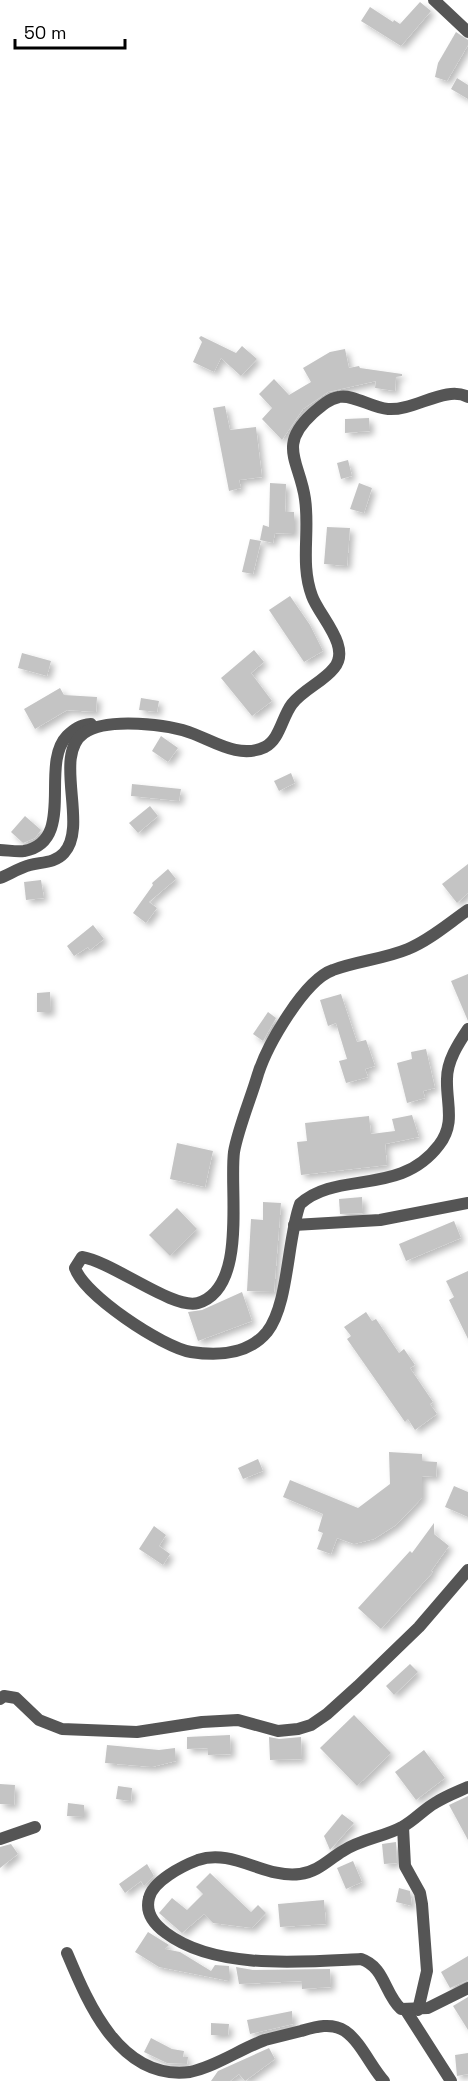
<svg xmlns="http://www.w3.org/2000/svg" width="468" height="2081" font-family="'Space Grotesk',sans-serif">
	<defs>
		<filter id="shadow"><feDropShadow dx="4" dy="4" stdDeviation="3" flood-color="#0004"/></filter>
	</defs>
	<rect width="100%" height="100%" fill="#fff"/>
	<g fill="#c4c4c4" filter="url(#shadow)">
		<polygon points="420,2 431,11 401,46 361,21 370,7 393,22 394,20 400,24"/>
		<polygon points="456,32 468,40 468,45 447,81 435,77 438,63"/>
		<polygon points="457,78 468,85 468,99 451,89"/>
		<polygon points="201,336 236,353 242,346 257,359 241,376 221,358 214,372 193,362 202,342 199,338"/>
		<polygon points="345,349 349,368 359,366 360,368 402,374 402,376 396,377 395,391 375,388 376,381 328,392 303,409 282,440 262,419 272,408 259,394 274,379 289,395 311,382 303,368 330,352"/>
		<polygon points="225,406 230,430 256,427 262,477 239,480 241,488 229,491 213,408"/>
		<polygon points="369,418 370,431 345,433 345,419"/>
		<polygon points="348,460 352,476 341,479 337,463"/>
		<polygon points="270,483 286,484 285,512 294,512 294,534 275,533 273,543 260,540 263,525 269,527"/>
		<polygon points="359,483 372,488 364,513 350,509"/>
		<polygon points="327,527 350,528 347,566 324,564"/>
		<polygon points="250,539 261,541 253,574 242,572"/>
		<polygon points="290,596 310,625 323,651 304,662 269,610"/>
		<polygon points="254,650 264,662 251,673 272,701 252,716 221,678"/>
		<polygon points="22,653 51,661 47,676 18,668"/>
		<polygon points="60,688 64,695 97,697 96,712 67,710 35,729 24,709"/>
		<polygon points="141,698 159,701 157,712 139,710"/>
		<polygon points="161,736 178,748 168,762 152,751"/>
		<polygon points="291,773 295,783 279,791 274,781"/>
		<polygon points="132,784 181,789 179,801 131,796"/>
		<polygon points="150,806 158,816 138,833 129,823"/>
		<polygon points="25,816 41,830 35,838 23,843 11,832"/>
		<polygon points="468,864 468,893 457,903 442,884"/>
		<polygon points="168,869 176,879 149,902 157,908 146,923 133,913 153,885 152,883"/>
		<polygon points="41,880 44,898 26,900 24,882"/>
		<polygon points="93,925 104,939 90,950 88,947 74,956 67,946"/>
		<polygon points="468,974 468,1021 451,981"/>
		<polygon points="50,992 51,1012 37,1012 37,993"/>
		<polygon points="341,994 357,1042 366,1040 375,1066 365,1069 368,1077 346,1083 339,1061 347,1059 336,1023 328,1026 320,1000"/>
		<polygon points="268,1012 276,1018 263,1041 253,1034"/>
		<polygon points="426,1049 435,1088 423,1091 425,1098 407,1103 397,1063 412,1059 411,1052"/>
		<polygon points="412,1115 419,1137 385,1144 387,1165 301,1175 297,1142 307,1141 305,1123 369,1116 371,1134 395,1131 392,1119"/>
		<polygon points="177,1143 213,1151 205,1187 170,1179"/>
		<polygon points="362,1197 363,1213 340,1214 339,1199"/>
		<polygon points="263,1202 281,1203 274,1292 247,1291 251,1219 263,1220"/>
		<polygon points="177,1208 197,1229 170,1256 149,1235"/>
		<polygon points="454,1221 461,1238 406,1261 399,1244"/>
		<polygon points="468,1271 468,1339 449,1300 454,1297 446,1281"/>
		<polygon points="242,1292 252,1321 198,1341 188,1312 202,1310"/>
		<polygon points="366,1312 372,1321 376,1319 399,1353 404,1349 415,1365 410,1368 433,1402 430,1404 437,1414 415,1430 408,1419 405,1422 347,1339 351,1336 344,1327"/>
		<polygon points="389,1452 422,1454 422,1461 437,1462 436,1477 422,1476 422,1498 396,1525 374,1539 354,1544 337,1538 331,1554 317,1549 323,1533 318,1531 323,1514 283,1497 290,1480 358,1508 390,1484"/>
		<polygon points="258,1459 263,1471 243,1479 238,1468"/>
		<polygon points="454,1486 468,1492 468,1517 445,1507"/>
		<polygon points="434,1523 434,1534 449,1546 431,1571 433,1572 381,1629 358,1608 410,1551 412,1553"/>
		<polygon points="154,1526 166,1535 159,1546 170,1554 163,1565 139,1549"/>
		<polygon points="410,1664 418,1672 394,1695 386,1686"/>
		<polygon points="354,1715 391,1753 357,1786 320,1748"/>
		<polygon points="230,1735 231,1754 208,1755 208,1748 187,1749 187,1737"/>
		<polygon points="269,1737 279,1739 301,1737 302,1759 270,1760"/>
		<polygon points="107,1745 159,1750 175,1748 176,1761 152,1767 105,1763"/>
		<polygon points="424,1750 445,1778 416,1800 395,1772"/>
		<polygon points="0,1784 15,1785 14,1805 0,1804"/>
		<polygon points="118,1786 132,1788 131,1801 116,1799"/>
		<polygon points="468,1796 468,1840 449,1805"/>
		<polygon points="68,1803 84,1805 84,1817 67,1816"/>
		<polygon points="342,1814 354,1823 330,1850 324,1836"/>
		<polygon points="396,1842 397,1863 384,1864 382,1844"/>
		<polygon points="11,1844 18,1854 0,1868 0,1847"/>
		<polygon points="353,1861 362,1882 346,1889 337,1868"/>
		<polygon points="147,1864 154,1876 144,1886 141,1881 125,1893 119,1884"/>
		<polygon points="210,1873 251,1912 258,1905 266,1913 252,1928 213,1923 204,1914 182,1933 159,1913 172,1898 187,1910 203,1894 196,1887"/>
		<polygon points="399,1888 410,1891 412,1906 396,1902"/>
		<polygon points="324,1900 326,1924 280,1927 278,1904"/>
		<polygon points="148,1932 169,1945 165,1949 180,1952 211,1971 215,1965 229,1966 229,1981 159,1967 135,1952"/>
		<polygon points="468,1956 468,1980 450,1988 441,1972"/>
		<polygon points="236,1967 253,1970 330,1969 331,1987 302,1989 302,1981 239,1984"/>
		<polygon points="468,1997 468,2030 453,2006"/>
		<polygon points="292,2011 293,2024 250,2034 247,2020"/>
		<polygon points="211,2023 229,2024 228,2035 211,2035"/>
		<polygon points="151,2038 172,2049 184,2051 183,2057 188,2057 187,2064 167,2063 144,2052"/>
		<polygon points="269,2048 275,2059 245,2081 239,2074 230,2081 211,2081 218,2071"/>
		<polygon points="468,2053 468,2074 457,2076 455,2055"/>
	</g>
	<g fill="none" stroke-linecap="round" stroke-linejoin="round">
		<g stroke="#555" stroke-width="12">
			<polyline points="434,0 468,32"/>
			<path d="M0,850C7,850 16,852 24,851C77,841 39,765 67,736C74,729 80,725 91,724"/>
			<path d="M0,878C10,874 19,868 30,865C42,862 55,863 64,853C89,826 52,755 84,733C107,717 169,724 194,734C215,742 240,759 265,747C280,739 282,717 292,704C304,689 323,682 334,668C352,647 319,616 312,596C300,564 310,532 305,499C300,462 277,446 312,414C320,407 328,399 339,397C353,394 372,408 388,409C414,411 446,385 468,397"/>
			<path d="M468,910C449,923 430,940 408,949C384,959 357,961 333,970C304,980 267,1046 258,1074C251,1098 238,1129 234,1152C229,1190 248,1288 198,1303C173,1310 113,1262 82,1257L75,1268C84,1295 162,1347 191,1352C217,1356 248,1355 267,1332C289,1304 287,1239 300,1204C337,1170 400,1197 439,1145C456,1123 446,1103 447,1079C447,1061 458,1044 468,1029"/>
			<polyline points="294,1225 380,1220 468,1203"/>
			<polyline points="0,1699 4,1696 16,1698 39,1720 62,1729 137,1732 202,1722 238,1720 278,1731 298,1729 311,1725 327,1714 358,1686 419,1627 468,1570"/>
			<path d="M468,1787C457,1792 446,1796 435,1803C424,1809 414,1821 402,1827C384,1837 361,1839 343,1851C329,1859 318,1872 300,1874C265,1879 233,1848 198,1860C182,1866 153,1881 149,1898C145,1913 155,1925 166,1933C215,1970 302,1962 361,1959C385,1967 384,1993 401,2009L428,2008L468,1988"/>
			<polyline points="403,1827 405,1866 420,1893 422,1904 427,1971 418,2010"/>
			<polyline points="0,1839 35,1827"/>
			<path d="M67,1953C88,2003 120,2081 190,2072C217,2066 240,2049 265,2040C277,2037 289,2034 301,2031C315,2027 331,2022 345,2031C361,2042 371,2067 384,2081"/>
			<polyline points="405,2009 451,2081"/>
		</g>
	</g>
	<path d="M15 39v9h110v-9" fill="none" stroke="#000000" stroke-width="3"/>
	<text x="24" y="39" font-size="18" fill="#000000" stroke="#ffffff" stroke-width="4.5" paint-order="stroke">50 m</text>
</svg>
